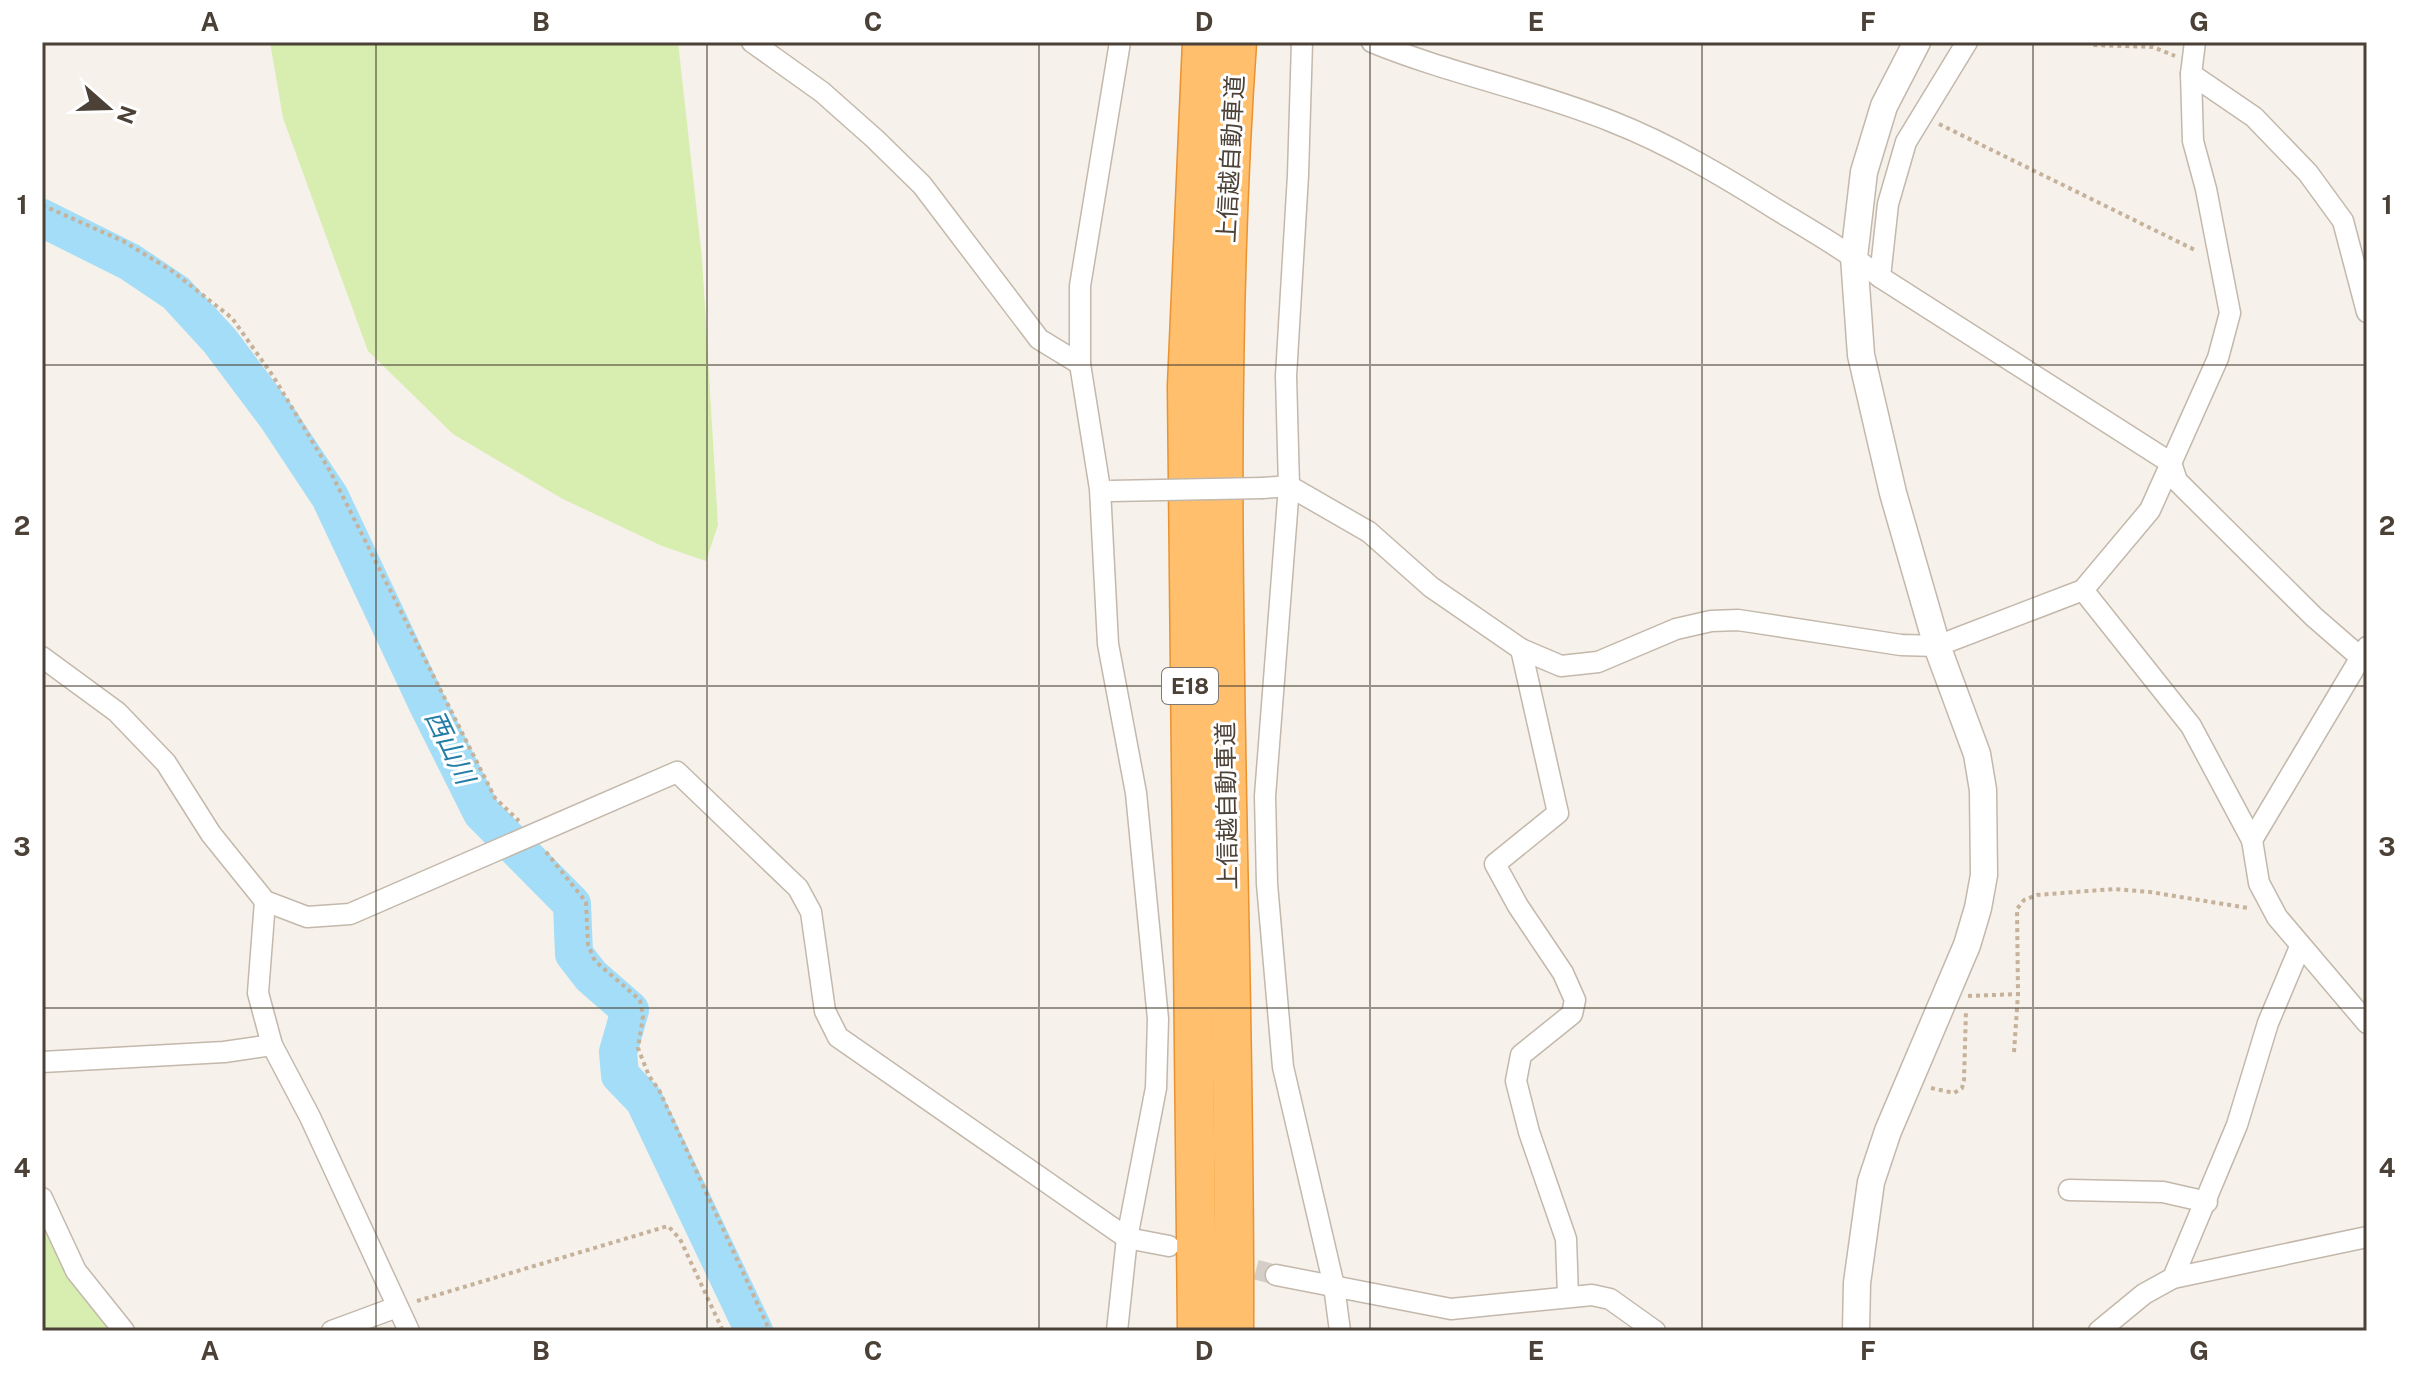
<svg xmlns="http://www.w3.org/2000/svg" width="2409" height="1373" font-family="'Public Sans','Noto Sans JP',sans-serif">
	<rect width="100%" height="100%" fill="#f6f1ea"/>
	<g fill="#d8edb0">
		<polygon points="270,42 678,42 702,258 718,525 706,561 662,546 561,498 453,434 368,351 283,118"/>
		<polygon points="42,1226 115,1331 42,1331"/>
	</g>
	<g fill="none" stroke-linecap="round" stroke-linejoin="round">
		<polyline stroke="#a3ddf7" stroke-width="38" points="42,218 130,262 176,293 220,341 277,417 330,497 427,703 482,813 572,904 574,954 591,976 630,1010 618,1052 620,1075 644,1100 754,1331"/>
		<polyline stroke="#d4cec6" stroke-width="20" stroke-dasharray="20 10" stroke-linecap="butt" points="1227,1262 1276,1275"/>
		<defs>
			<g id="minor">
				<polyline points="752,42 822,92 875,139 922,185 1039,339 1080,364"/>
				<polyline points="1302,42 1298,175 1286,376 1289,486 1265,796 1267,884 1283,1067 1334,1286 1340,1331"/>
				<path d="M1372,42C1450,74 1534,90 1613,122C1669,144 1723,176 1774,208C1810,230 1847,251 1880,277L2171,463L2177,481L2314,617L2367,663"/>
				<polyline points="2191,74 2254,117 2308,173 2343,221 2367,312"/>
				<polyline points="1880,277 1888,204 1906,142 1967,42"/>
				<polyline points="1263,488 1289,486 1369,532 1431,587 1521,649 1561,666 1598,662 1676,629 1711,621 1738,620 1901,645 1937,646 2083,590 2150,510 2218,358 2230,313 2206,189 2193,141 2191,74 2195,42"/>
				<polyline points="2083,590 2191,726 2252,840"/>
				<polyline points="2367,647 2252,840 2259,883 2277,917 2367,1023"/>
				<polyline points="1521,649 1558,813 1495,864 1518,906 1563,973 1575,1000 1572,1014 1521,1055 1516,1081 1529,1132 1566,1239 1568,1296"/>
				<polyline points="42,657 117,712 166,763 211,834 265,901 307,917 350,914 677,772 798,888 811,912 825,1011 838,1037 1127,1238 1169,1246"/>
				<polyline points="265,901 258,993 272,1045 310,1117 409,1331"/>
				<polyline points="42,1062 224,1052 272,1045"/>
				<polyline points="2069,1190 2163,1192 2207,1202"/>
				<polyline points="42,1198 76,1271 124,1331"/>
				<polyline points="1276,1275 1451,1309 1592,1295 1610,1299 1655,1331"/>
				<polyline points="2173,1278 2237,1125 2268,1023 2300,947"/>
				<polyline points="332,1331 397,1307"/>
				<polyline points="1117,1331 1127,1238 1156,1088 1158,1019 1136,793 1108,644 1100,489 1080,364 1080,286 1120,42"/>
				<polyline points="2099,1331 2144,1294 2173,1278 2367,1237"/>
			</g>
			<polyline id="tertiary" points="1856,1331 1857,1283 1871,1182 1888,1131 1967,945 1978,908 1984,875 1983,790 1977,754 1937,646 1893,493 1861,355 1854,257 1864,172 1884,106 1917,42"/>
			<g id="motorway">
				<polyline points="1197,1331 1187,386 1202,42"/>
				<path d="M1234,1331C1236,901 1207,471 1237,42"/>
			</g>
		</defs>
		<use href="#minor" stroke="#c3b8ab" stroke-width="23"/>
		<use href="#tertiary" stroke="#c3b8ab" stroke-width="29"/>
		<use href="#motorway" stroke="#ea9230" stroke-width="41"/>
		<g stroke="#c6b29b" stroke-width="4" stroke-dasharray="4 4" stroke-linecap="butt">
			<polyline points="2086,42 2092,45 2153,47 2175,56"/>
			<polyline points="1939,124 2197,251"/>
			<polyline points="42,205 123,241 172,271 232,318 273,376 330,471 495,798 519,821"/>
			<polyline points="546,852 586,902 588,945 595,961 640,1000 643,1016 638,1048 649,1076 659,1090 770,1331"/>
			<polyline points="1968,996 2018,994"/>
			<polyline points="2014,1052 2018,994 2017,909 2024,900 2037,895 2114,889 2150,892 2248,908"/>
			<polyline points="1931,1088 1954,1093 1962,1088 1964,1080 1966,1010"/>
			<polyline points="417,1301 668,1226 680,1239 723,1331"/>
		</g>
		<use href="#minor" stroke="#fff" stroke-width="20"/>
		<use href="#tertiary" stroke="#fff" stroke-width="26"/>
		<use href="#motorway" stroke="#ffbf6c" stroke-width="38"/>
		<defs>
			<polyline id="minor-bridge" points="1111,491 1263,488"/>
		</defs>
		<use href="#minor-bridge" stroke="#c3b8ab" stroke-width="23" stroke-linecap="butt"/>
		<use href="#minor-bridge" stroke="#fff" stroke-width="20"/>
	</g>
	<path fill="none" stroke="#4b4137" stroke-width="2" stroke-opacity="0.55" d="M376,42V1331M707,42V1331M1039,42V1331M1370,42V1331M1702,42V1331M2033,42V1331M42,365H2367M42,686H2367M42,1008H2367"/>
	<g text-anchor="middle" stroke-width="6" stroke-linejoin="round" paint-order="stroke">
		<rect fill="#fff" stroke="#817a73" stroke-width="2" x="1162" y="668" width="56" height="36" rx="6"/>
		<g font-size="22" font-weight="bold" fill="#4b4137">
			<text x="1190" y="694">E18</text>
		</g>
		<g font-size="24" fill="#4b4137" stroke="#fff">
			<text transform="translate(1231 159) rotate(-87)" y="8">上信越自動車道</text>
			<text transform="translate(1227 806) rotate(-91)" y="8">上信越自動車道</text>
		</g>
		<g font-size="26" font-style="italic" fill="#237da7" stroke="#fff">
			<text transform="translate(450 747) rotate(64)" y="9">西山川</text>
		</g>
	</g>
	<rect width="2409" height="1373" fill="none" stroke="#ffffff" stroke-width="88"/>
	<g transform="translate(108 108) rotate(110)" stroke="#ffffff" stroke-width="6" paint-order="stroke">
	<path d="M0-6L14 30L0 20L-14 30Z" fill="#4b4137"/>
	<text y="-12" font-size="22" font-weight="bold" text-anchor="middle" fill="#4b4137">N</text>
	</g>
	<rect x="44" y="44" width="2321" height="1285" fill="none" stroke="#4b4137" stroke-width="3"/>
	<g font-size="26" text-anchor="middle" font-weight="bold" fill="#4b4137">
		<text x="210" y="31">A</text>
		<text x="541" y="31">B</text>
		<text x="873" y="31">C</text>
		<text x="1204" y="31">D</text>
		<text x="1536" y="31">E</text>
		<text x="1868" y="31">F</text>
		<text x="2199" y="31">G</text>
		<text x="22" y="214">1</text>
		<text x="2387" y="214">1</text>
		<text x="22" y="535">2</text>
		<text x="2387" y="535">2</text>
		<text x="22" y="856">3</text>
		<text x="2387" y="856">3</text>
		<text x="22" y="1177">4</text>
		<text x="2387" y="1177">4</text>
		<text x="210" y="1360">A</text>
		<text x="541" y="1360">B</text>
		<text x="873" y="1360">C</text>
		<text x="1204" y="1360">D</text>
		<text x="1536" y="1360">E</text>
		<text x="1868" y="1360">F</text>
		<text x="2199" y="1360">G</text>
	</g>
</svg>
